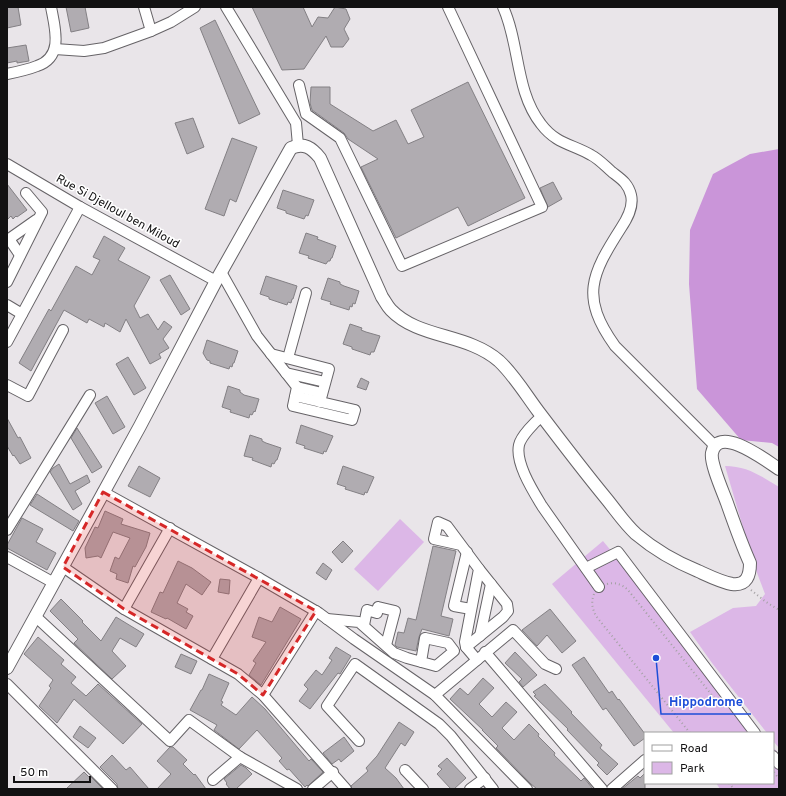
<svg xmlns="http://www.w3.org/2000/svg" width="786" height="796" font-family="Overpass,sans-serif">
	<rect width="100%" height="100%" fill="#e9e5e9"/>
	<g fill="#dcb7e7">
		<path d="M725,466C747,466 761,476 779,487V748L773,741V733H767L712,663L690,632L733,608L756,606L765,594L754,565Z"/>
		<polygon points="400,519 424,542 378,591 354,569"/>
		<polygon points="603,541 761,733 674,733 552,584"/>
		<polygon points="773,747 779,754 779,789 720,789 716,783 773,783"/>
	</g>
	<polygon fill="#ca95d9" points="779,149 779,447 772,443 741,440 697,389 689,284 690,230 713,174 750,154"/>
	<g fill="#b0acb1" stroke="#838084">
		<polygon points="7,7 18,7 21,25 7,28"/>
		<polygon points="66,7 85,7 89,28 71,32"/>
		<polygon points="252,7 303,7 312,27 318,17 328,18 335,7 346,9 350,19 344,29 349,39 343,47 331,47 326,36 304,69 282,70"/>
		<polygon points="215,20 260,114 239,124 200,28"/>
		<polygon points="26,45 29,61 17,63 17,61 7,63 7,48"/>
		<polygon points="468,82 525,198 468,226 458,207 396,238 361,167 378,159 348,139 344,133 312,110 310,103 311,87 330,87 330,104 373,131 396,120 408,144 424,137 411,110"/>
		<polygon points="193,118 204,147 187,154 175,123"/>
		<polygon points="232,138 257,147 236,202 230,199 224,216 205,209"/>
		<polygon points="553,182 562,199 548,207 540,188"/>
		<polygon points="7,184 27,210 17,217 16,216 13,219 11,216 7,220"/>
		<polygon points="283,190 314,200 308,216 306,215 304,219 286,213 286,211 277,208"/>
		<polygon points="306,233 318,237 317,239 336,246 332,258 331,258 330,261 328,261 326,264 308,258 309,256 299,253"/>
		<polygon points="104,236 125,248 118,260 150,277 134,306 140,318 148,314 158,330 164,321 172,327 163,339 169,348 159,354 161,358 150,364 126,319 120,332 105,323 104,327 89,319 87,323 64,310 31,371 19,363 49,309 51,311 76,266 92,275 100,260 93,257"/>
		<polygon points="170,275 190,309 181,315 160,280"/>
		<polygon points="266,276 297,286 293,299 292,299 291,303 288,302 287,305 269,299 269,297 260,294"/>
		<polygon points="328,278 340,282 340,284 344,286 359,291 355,304 353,303 352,307 350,306 349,310 330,304 331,302 321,299"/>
		<polygon points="350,324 362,328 361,330 366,332 380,336 374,352 371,352 370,355 352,349 352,347 343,344"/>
		<polygon points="207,340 238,351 234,363 233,363 232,367 230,366 229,369 210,363 210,361 207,360 203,353"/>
		<polygon points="128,357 146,388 134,395 116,364"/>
		<polygon points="361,378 369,382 366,390 357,387"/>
		<polygon points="228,386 240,390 240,392 244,395 259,399 255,412 254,411 252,415 250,414 249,418 230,412 231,410 222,407"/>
		<polygon points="107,396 125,427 113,434 95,403"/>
		<polygon points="7,418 18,438 20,437 31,458 20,464 14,455 13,456 7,446"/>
		<polygon points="301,425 333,436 326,452 324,451 323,454 304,448 305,446 296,443"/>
		<polygon points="77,428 102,467 92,473 71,438"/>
		<polygon points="250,435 262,439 262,441 266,443 281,448 277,460 276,460 274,464 272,463 271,467 252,460 253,458 244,456"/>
		<polygon points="59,464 70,484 87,475 90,482 75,491 82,504 73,510 50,472 53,468"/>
		<polygon points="139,466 160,478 150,497 128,486"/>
		<polygon points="343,466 374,477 367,493 365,492 364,495 345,489 346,487 337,484"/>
		<polygon points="37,494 79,521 73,531 30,505"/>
		<polygon points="105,511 123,519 121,524 150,533 146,547 135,567 133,566 128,583 116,579 117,574 110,571 115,557 119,559 130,538 113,532 101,558 98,556 86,558 85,548 95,527 98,528"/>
		<polygon points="22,518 43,529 36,542 56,553 47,570 7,548 7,545"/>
		<polygon points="343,541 353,551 342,563 332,552"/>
		<polygon points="433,546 456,551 441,616 453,619 449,636 422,629 419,637 416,651 397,647 395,645 398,632 404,633 408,618 416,620"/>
		<polygon points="178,561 192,568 211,582 202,595 186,584 177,603 188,609 186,612 193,616 186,629 167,618 166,619 151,612 160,592 163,593"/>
		<polygon points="323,563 332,570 326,580 316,573"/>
		<polygon points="220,579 230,580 229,594 218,592"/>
		<polygon points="61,599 83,621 82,622 101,641 116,617 144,634 136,647 120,638 112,651 126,666 112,679 74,643 78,639 50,611"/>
		<polygon points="280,607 301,619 261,685 249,675 256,663 253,661 266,642 252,637 259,617 272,622"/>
		<polygon points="550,609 576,641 562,653 547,635 537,646 522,630"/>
		<polygon points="38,637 64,660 61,664 76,677 71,683 86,696 98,684 142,724 123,744 74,699 57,723 39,706 51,688 49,686 53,680 24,654"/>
		<polygon points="336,647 351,656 340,674 338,673 310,709 299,701 308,689 304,685 316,670 322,675 332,660 329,658"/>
		<polygon points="515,652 537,675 523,687 519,682 522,679 505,663"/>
		<polygon points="181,654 197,661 191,674 175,667"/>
		<polygon points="584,657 609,693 612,691 618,700 619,699 645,734 645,738 634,746 606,708 603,710 572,665"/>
		<polygon points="209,674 229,683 221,701 223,702 221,705 236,715 252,697 265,709 309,761 311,759 323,772 308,786 307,785 305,787 289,769 287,770 279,761 282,758 257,730 239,749 214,730 217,725 190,710 201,690 202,690"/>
		<polygon points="483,678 494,688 479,704 492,717 506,702 517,712 502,728 514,740 529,724 539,734 538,736 555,753 554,755 581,781 584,778 593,789 537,789 531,784 496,748 498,746 482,730 483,730 450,699 460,688 468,695"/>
		<polygon points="545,684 572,712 571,713 602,745 600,748 618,764 607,775 597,765 599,763 567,730 568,729 534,696 536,695 533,692"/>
		<polygon points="399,722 414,732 405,746 401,743 385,768 396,778 404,789 352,789 351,786 368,771 366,768 377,756"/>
		<polygon points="80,726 96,738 88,748 73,737"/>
		<polygon points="344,737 354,751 341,762 339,759 332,764 323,753"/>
		<polygon points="170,747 173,747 187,760 183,764 194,775 195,774 206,789 157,789 171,774 157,761"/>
		<polygon points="112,755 126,770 130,767 149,789 118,789 117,784 100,767"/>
		<polygon points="447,758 466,778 454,789 451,789 437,774 442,769 438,766"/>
		<polygon points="241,765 246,768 252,774 236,789 230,789 226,784 227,783 224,779"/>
		<polygon points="84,772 89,777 90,776 103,789 66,789"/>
		<polygon points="645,773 645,789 622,789 638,776 640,778"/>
	</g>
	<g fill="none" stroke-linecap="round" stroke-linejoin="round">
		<defs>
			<g id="minor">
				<polyline points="144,7 151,31"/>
				<polyline points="226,7 296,123 298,145"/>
				<path d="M503,7C520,44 515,91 541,124C556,144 572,144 591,155C599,159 606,167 612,172C621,179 628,183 631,195C634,207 627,219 621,228C591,275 580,297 615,346L715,446"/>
				<polyline points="55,49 84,51 104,48 151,31 171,22 195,7"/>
				<path d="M7,74C17,72 27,70 37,66C64,57 55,28 51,7"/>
				<polyline points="299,85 306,114 340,138 402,266 542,207 448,7"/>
				<polyline points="7,164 80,207 216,281"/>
				<polyline points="20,255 9,239 36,220"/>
				<polyline points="221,272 257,336 297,387 293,406 352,420 355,410 295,396"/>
				<polyline points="7,282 42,212 26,193"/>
				<polyline points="7,305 22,314"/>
				<polyline points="7,342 80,207"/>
				<polyline points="271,354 329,369 320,402"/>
				<polyline points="288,358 306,293"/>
				<polyline points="286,373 325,382"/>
				<polyline points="7,385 28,396 63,330"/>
				<polyline points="297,387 322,393"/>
				<path d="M542,416C535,422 521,436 519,445C515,463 533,491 542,506L599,587"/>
				<polyline points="103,492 259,578 319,613 354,639 435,695 527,789"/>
				<polyline points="7,530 90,395"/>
				<polyline points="461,545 434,539 438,522 447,526 479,569 465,642 466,647 477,660"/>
				<polyline points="467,552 454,606 471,609"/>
				<polyline points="7,557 54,583"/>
				<polyline points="63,567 124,609 238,674 263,695 346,789"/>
				<polyline points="586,568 618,552 755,733"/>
				<polyline points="124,609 170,528"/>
				<polyline points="35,616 170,741 189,720 240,757 297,789"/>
				<polyline points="327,619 359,622 394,653 407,658 436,666 454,651 448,643 425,638 421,662"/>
				<polyline points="364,625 367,610 377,613 378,607 395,611 386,645"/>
				<polyline points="480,636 491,584"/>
				<polyline points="466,647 503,617 508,611 507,604 479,569"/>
				<polyline points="485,652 602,789"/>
				<polyline points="212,659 259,578"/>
				<polyline points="7,684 112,789"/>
				<polyline points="263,695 316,611"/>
				<polyline points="435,695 513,630 545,664 556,669"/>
				<polyline points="359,741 327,706 355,664 439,724 451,736 493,789"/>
				<polyline points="773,756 779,764"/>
				<polyline points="405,770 423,789"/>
				<polyline points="213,780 240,757"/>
				<polyline points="313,789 333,772"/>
				<polyline points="470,789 485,778"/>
				<polyline points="612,789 645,760"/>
			</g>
			<path id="major" d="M7,668L140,426L216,281L291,148C304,142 312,148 320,158L382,297C385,301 387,306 391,310C419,339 467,333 499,361C514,375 526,395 538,411C560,440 582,469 605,497C615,509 624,523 636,534C655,550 676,562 698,571C709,576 721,582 732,584C747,586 750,575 750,563C741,543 734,523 727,503C723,492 710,463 712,453C718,423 768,462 779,469"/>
		</defs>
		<use href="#minor" stroke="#666367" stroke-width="12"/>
		<use href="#major" stroke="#666367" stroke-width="14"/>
		<g stroke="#a4a1a4" stroke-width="2" stroke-dasharray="1 3" stroke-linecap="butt">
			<path d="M607,584C615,582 622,584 628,590L723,709"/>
			<polyline points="751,590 766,602 779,610"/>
			<path d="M594,594C591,602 592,608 596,616L690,733"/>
			<polyline points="774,772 779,779"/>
			<polyline points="729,783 734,789"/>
		</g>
		<use href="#minor" stroke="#fff" stroke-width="10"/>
		<use href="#major" stroke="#fff" stroke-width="12"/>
	</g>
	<path fill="#d62828" fill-opacity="0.2" stroke="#d62828" stroke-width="3" stroke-dasharray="8 5" stroke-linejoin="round" d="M103,492L316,611L263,695L238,674L124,609L63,567Z"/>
	<g text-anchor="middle" stroke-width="3" stroke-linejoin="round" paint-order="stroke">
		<g font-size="12" fill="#121112" stroke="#fff">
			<text transform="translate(118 211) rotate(29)" y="4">Rue Si Djelloul ben Miloud</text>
		</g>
	</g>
	<path fill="none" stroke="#1d4ed8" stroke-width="1.5" d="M656 658L661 714H751"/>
	<circle fill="#1d4ed8" stroke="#fff" stroke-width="1.5" cx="656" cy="658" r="4"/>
	<g font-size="13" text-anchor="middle" font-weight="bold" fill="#1d4ed8" stroke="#fff" stroke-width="3" stroke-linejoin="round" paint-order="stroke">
		<text x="706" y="706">Hippodrome</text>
	</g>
	<rect width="786" height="796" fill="none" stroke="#121112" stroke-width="16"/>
	<rect x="644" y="732" width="130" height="52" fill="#ffffff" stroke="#a0a0a0"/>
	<rect x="652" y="745" width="20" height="6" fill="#ffffff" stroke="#a0a0a0"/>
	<text x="680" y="752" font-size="12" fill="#121112">Road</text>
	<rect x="652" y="762" width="20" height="12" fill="#dcb7e7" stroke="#a0a0a0"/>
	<text x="680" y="772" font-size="12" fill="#121112">Park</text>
	<path d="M14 776v6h76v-6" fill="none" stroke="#121112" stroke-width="2"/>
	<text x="20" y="776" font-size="12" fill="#121112" stroke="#ffffff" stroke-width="3" paint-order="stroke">50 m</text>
</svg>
